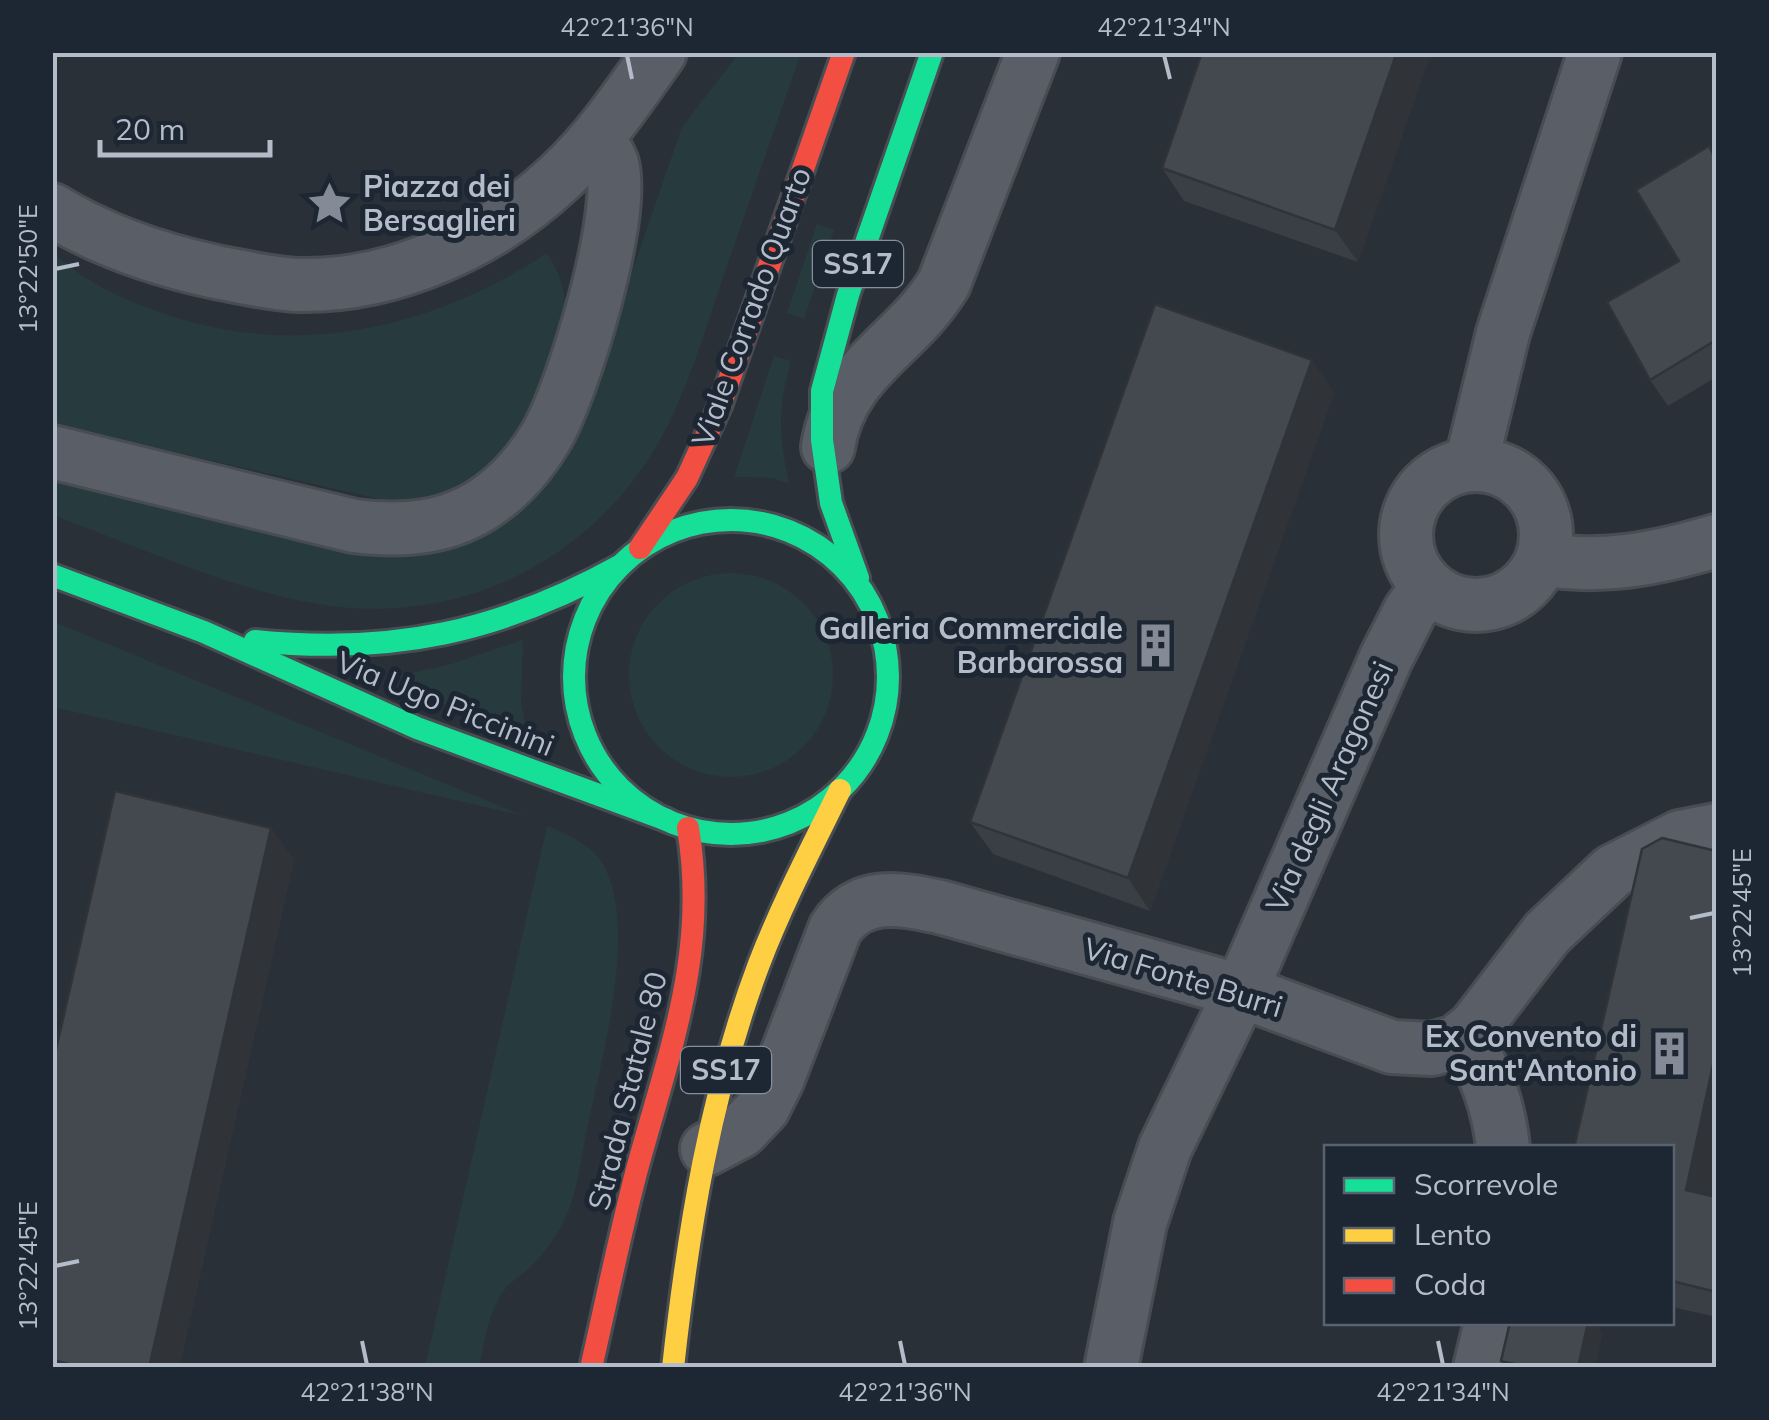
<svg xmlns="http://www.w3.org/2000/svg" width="1769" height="1420" font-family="Mulish,sans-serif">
	<rect width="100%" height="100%" fill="#2a3038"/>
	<g fill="#273a3e">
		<path d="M739,53H801C777,122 753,191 729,260C710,314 694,372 669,423C603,556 464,629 318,604C227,588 139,547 53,515L52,477L339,548C454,565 513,537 574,439L682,127Z"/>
		<polygon points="817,224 834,230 804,319 787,313"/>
		<path d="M52,252C87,284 130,303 174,317C304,358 435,327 547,253C557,269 564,284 565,303C565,349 520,448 482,474C454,494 412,502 379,499L53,424Z"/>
		<path d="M774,356L791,361C777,412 779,434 789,484L772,478L734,477Z"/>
		<circle cx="731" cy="675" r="102"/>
		<polygon points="52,621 524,816 53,707"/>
		<polygon points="523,640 521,703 528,741 400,686 401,675 448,665"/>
		<path d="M547,826C570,836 595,845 606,870C636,934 602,1058 588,1125C582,1151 579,1181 570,1207C562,1230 546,1252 528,1269C521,1276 511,1281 505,1289C488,1312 485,1340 479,1367H425Z"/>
	</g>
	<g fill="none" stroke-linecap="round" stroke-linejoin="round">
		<defs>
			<g id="street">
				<path d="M52,210C101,240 160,260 216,272C243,277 271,284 298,285C394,287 491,242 560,177C599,141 629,96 660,52"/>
				<path d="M828,447C840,368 907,345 944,283L1033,52"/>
				<path d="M52,452L354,526C403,532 451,529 492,498C514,482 533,459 547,435C574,388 626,215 612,164C609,155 603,146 598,137"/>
				<polyline points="1471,464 1503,333 1595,52"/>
				<circle cx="1476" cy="535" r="70"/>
				<path d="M1542,559C1603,570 1658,558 1716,541"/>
				<path d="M1464,1038C1487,1072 1499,1107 1503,1148"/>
				<path d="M707,1149L741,1131L763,1108L778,1078L835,929C861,890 901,899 940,907L1241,991L1392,1047L1432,1049L1456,1042L1474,1028L1547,933L1613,871L1680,837L1716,830"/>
				<polyline points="1111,1368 1140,1223 1165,1148 1241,991 1386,658 1410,611 1428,587"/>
				<polyline points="1480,1368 1491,1322"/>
			</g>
			<g id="fast">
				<circle cx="731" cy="677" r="157"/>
				<polyline points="52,575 204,632 417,728 667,820"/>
				<polyline points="858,578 831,503 822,440 822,391 848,295 932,52"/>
				<path d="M255,641C392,655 500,632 621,565"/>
			</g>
			<path id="slow" d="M673,1368C688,1231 710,1094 759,964C782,904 812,847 840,790"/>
			<g id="jam">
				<polyline points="640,548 687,478 720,406 844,52"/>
				<path d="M591,1368C606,1303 619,1238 636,1173C668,1054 709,954 688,828"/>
			</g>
		</defs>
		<use href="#street" stroke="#484c53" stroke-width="58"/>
		<use href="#fast" stroke="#484c53" stroke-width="28"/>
		<use href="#slow" stroke="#484c53" stroke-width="28"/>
		<use href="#jam" stroke="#484c53" stroke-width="28"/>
		<use href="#street" stroke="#5a5e66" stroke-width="52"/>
		<use href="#fast" stroke="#16e098" stroke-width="22"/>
		<use href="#slow" stroke="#ffcf43" stroke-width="22"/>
		<use href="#jam" stroke="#f24e42" stroke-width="22"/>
	</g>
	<g fill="#3a3f45">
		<polygon points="1202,52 1431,52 1358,262 1184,201 1162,168"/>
		<polygon points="1716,157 1716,377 1668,406 1650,380 1679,261"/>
		<polygon points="1312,360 1334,393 1150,911 993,854 970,822"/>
		<polygon points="271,828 294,860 179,1368 52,1368 52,1067"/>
		<polygon points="1716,851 1716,1178 1712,1197 1716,1197 1716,1317 1672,1307 1672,1148"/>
		<polygon points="1510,1322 1595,1322 1602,1333 1595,1368 1506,1368 1501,1361"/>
	</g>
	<g fill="#303338">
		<polygon points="1397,52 1431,52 1358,262 1335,230"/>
		<polygon points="1312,360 1334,393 1150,911 1128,878"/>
		<polygon points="271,828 294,860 179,1368 149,1368"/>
		<polygon points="1716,1051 1716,1178 1707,1221 1686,1190"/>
		<polygon points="1588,1322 1595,1322 1602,1333 1595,1368 1578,1368"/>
	</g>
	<g fill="#444950" stroke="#303338" stroke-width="2.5">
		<polygon points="1202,52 1397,52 1335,230 1162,168"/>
		<polygon points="1709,146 1716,160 1716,340 1650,380 1607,302 1679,261 1636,190"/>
		<polygon points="1155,304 1312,360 1128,878 970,822"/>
		<polygon points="115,791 271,828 149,1368 86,1368 52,1360 52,1067"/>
		<polygon points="1662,838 1716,851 1716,1051 1686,1190 1716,1197 1716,1292 1672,1281 1672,1148 1574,1148 1642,849"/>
		<polygon points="1510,1322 1588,1322 1578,1368 1531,1368 1501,1361"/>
	</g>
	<path fill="none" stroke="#b4bcc9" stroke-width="4" d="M627,55L632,79M1164,55L1170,79M55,269L79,264M1690,918L1714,913M55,1266L79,1261M362,1341L367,1365M900,1341L905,1365M1438,1341L1443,1365"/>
	<defs>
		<symbol id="sight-bare" viewBox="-9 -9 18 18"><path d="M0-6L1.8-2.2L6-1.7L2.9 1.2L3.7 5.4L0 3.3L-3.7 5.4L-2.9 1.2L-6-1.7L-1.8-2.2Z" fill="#848b96" stroke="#1d2633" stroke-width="2.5" paint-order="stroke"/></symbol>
		<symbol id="building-bare" viewBox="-9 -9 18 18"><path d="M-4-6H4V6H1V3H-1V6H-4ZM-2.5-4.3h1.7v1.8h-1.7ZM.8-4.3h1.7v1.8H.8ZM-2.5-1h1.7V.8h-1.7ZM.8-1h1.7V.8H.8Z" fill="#848b96" stroke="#1d2633" stroke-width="2.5" paint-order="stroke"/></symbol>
	</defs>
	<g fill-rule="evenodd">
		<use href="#sight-bare" x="298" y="172" width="63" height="63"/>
		<use href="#building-bare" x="1124" y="614" width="63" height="63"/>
		<use href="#building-bare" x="1638" y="1022" width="63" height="63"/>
	</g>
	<g text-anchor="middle" stroke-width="10" stroke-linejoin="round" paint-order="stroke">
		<g fill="#1d2633" stroke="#878f9c" stroke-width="2.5">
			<rect x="813" y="241" width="90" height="46" rx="8"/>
			<rect x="681" y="1047" width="90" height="46" rx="8"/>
		</g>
		<g font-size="28" font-weight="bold" fill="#b4bcc9">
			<text x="858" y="274">SS17</text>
			<text x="726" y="1080">SS17</text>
		</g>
		<g font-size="30" font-weight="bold" fill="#b4bcc9" stroke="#1d2633" text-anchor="end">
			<text x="363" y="197" text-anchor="start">Piazza dei<tspan x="363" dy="34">Bersaglieri</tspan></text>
			<text x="1123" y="639">Galleria Commerciale<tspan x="1123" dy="34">Barbarossa</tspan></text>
			<text x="1637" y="1047">Ex Convento di<tspan x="1637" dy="34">Sant'Antonio</tspan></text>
		</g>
		<g font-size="30" fill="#b4bcc9" stroke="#1d2633">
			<text transform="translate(752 307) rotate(-70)" y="10">Viale Corrado Quarto</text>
			<text transform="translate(445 704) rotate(22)" y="10">Via Ugo Piccinini</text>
			<text transform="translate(1330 787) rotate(-66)" y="10">Via degli Aragonesi</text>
			<text transform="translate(1183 978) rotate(17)" y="10">Via Fonte Burri</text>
			<text transform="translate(628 1091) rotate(-76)" y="10">Strada Statale 80</text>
		</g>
	</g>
	<rect width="1769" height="1420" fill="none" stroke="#1d2633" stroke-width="110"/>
	<rect x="1324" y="1145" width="350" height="180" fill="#1d2633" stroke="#59626f" stroke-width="2.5"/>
	<rect x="1344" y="1178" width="50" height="15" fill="#16e098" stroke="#59626f" stroke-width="2.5"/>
	<text x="1414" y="1195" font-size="30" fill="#b4bcc9">Scorrevole</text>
	<rect x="1344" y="1228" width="50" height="15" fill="#ffcf43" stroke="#59626f" stroke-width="2.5"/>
	<text x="1414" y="1245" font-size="30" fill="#b4bcc9">Lento</text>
	<rect x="1344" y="1278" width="50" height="15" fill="#f24e42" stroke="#59626f" stroke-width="2.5"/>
	<text x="1414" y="1295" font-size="30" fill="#b4bcc9">Coda</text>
	<path d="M100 140v15h170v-15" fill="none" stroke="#b4bcc9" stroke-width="5"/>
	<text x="115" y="140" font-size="30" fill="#b4bcc9" stroke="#1d2633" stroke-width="8" paint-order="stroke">20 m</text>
	<rect x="55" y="55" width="1659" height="1310" fill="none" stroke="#b4bcc9" stroke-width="4"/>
	<g font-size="25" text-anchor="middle" fill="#b4bcc9">
		<text x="627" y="36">42°21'36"N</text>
		<text x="1164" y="36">42°21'34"N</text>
		<text transform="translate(28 269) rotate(-90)" y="9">13°22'50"E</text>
		<text transform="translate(1742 913) rotate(-90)" y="9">13°22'45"E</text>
		<text transform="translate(28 1266) rotate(-90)" y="9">13°22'45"E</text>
		<text x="367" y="1401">42°21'38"N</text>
		<text x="905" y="1401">42°21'36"N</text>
		<text x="1443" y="1401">42°21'34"N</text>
	</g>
</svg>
